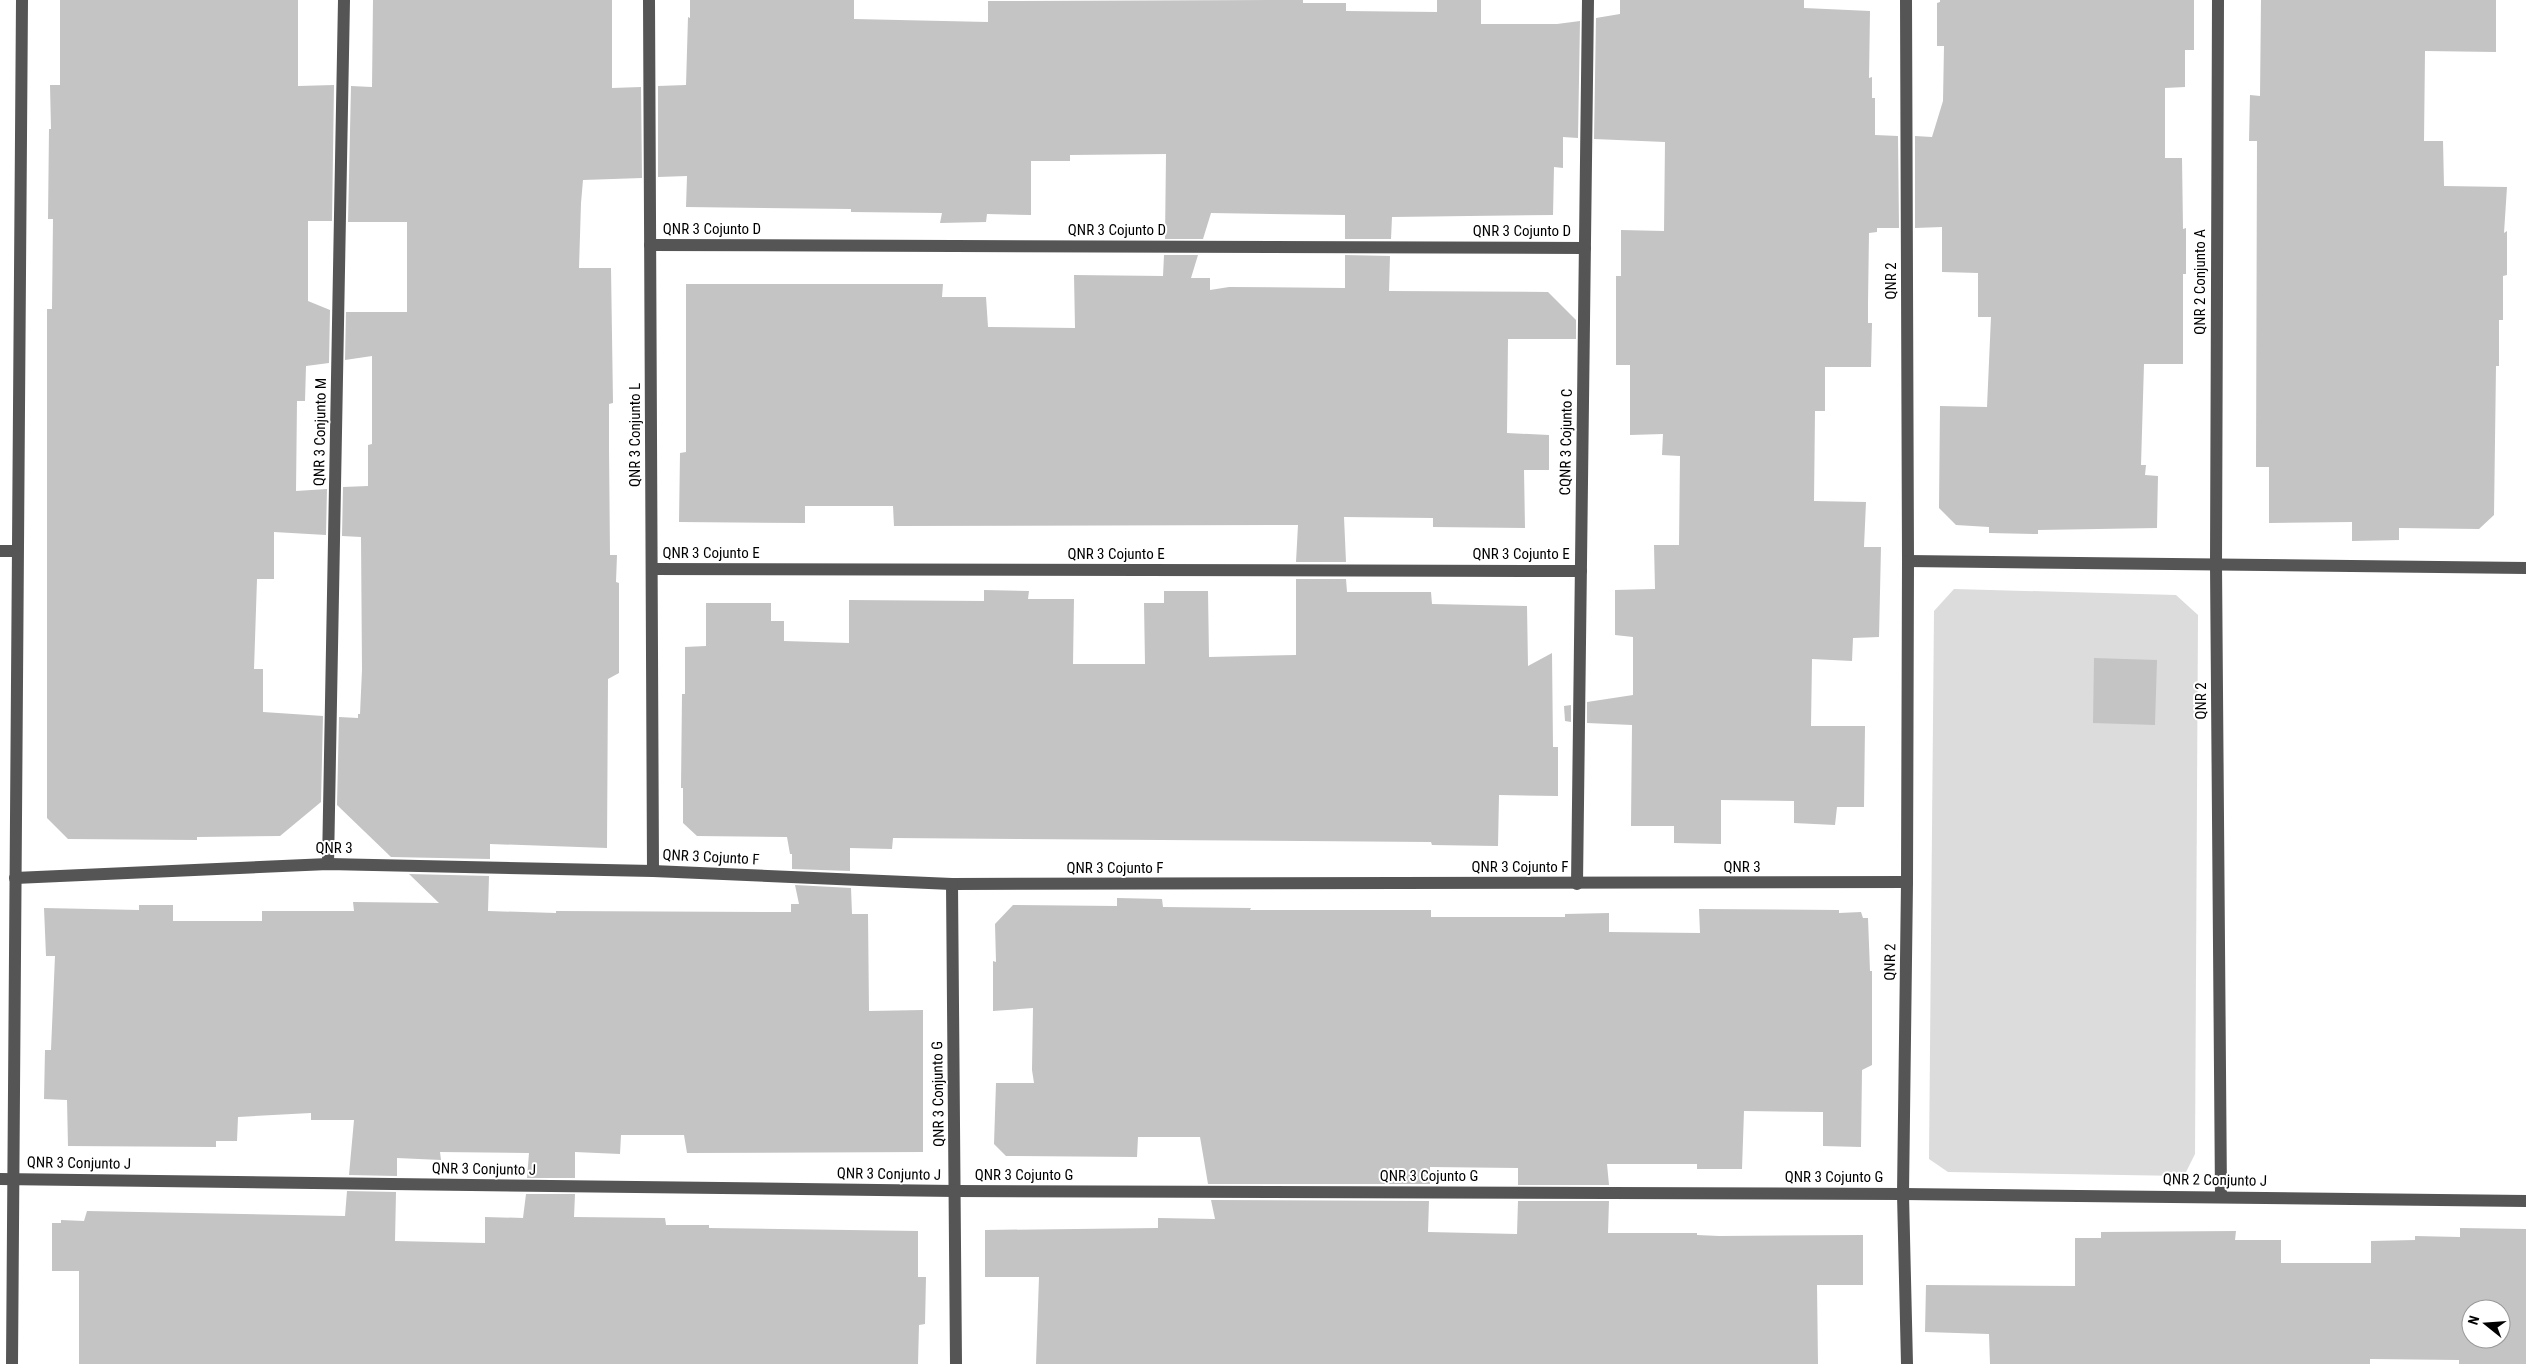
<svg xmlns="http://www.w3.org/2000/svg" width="2526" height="1364" font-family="'Roboto Condensed',sans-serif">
	<rect width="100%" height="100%" fill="#fff"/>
	<polygon fill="#dcdcdc" points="1954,589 2176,595 2198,615 2195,1154 2184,1176 1948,1172 1929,1159 1934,611"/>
	<g fill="#c4c4c4" fill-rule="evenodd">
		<polygon points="60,0 298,0 298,86 334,85 332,221 308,221 308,301 330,310 329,363 306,366 305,401 297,401 296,491 327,489 326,535 274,532 274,579 257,579 254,669 263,669 263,712 323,716 321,802 280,836 197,837 197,840 68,839 47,818 47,309 52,309 53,219 48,219 49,129 51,129 50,85 60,85"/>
		<polygon points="373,0 612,0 612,88 641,87 642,178 583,180 581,203 579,268 611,268 613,403 609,404 609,448 610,555 617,555 616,582 619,583 619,673 608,679 607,848 490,844 490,859 391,857 337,805 339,717 358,718 358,714 360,714 362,670 361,537 342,536 343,487 368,486 368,445 372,444 372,356 345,360 346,312 407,312 407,222 348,222 351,86 372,87"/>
		<polygon points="690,0 854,0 854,19 988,22 988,1 1303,0 1303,3 1346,3 1346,11 1437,12 1437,0 1481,0 1481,24 1557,24 1580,21 1578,138 1563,137 1563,168 1554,167 1553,215 1392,217 1391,239 1345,239 1345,215 1211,213 1203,239 1165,239 1166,154 1070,155 1070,161 1031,161 1031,215 987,214 986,222 940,223 942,213 851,212 851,209 686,207 687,176 658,177 658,86 686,85 688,17 690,18"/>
		<polygon points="1620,0 1804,0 1804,8 1870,11 1869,78 1872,77 1872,98 1875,98 1875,135 1898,136 1899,228 1877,228 1877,232 1869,233 1868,303 1868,323 1872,323 1871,367 1825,367 1825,411 1815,411 1814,501 1866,502 1864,547 1881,547 1879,637 1853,638 1852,661 1812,659 1811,726 1865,726 1864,807 1837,807 1835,825 1794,823 1794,801 1721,800 1721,844 1674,843 1674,826 1631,826 1632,725 1587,723 1587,702 1633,695 1633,637 1615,635 1615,590 1655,589 1654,545 1679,545 1680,456 1662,455 1663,434 1630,435 1630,365 1616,365 1616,276 1621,276 1621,230 1664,231 1665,142 1594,139 1596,18 1620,14"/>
		<polygon points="1940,0 2194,0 2194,50 2185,50 2185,87 2165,88 2165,158 2182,158 2183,229 2186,228 2186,274 2183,274 2183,364 2144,364 2141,465 2146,465 2145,475 2158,476 2157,528 2038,530 2038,534 1989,533 1989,527 1956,525 1939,508 1940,406 1987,407 1991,317 1978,317 1978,273 1942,272 1942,227 1915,228 1915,136 1932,137 1943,101 1944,46 1937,46 1937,3 1940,2"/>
		<polygon points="2261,0 2496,0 2496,52 2425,51 2424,141 2443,141 2444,186 2507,187 2504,233 2507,231 2507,275 2503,276 2503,320 2499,320 2499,366 2496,366 2494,515 2479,529 2399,528 2399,540 2352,541 2352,522 2269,523 2269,467 2256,467 2257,141 2249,141 2250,95 2260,96"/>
		<polygon points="1164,255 1198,255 1191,278 1210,278 1210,290 1229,287 1345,288 1345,255 1390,256 1389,291 1548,292 1576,320 1576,339 1508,339 1507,433 1549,435 1549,470 1524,470 1525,528 1433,527 1433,518 1344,517 1346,562 1296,562 1298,525 894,526 893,506 805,506 805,523 679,522 680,453 686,452 686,284 943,284 942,297 986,297 988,327 1075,328 1074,275 1163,276"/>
		<polygon points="1296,579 1346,579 1347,592 1431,592 1432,604 1527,606 1528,666 1552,653 1553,747 1558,747 1558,796 1499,795 1498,846 1432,845 1431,842 893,838 892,849 850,848 850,871 792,869 792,854 790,854 787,837 697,836 683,823 683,788 681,788 682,694 685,694 685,647 706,646 706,603 771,603 771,621 784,621 784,641 849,643 849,600 984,601 984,590 1029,591 1028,599 1074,599 1073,664 1145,664 1144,603 1164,603 1164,591 1208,591 1209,657 1296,655"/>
		<polygon points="2094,658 2157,660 2155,725 2093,723"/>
		<polygon points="1571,705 1571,722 1565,721 1564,706"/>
		<polygon points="409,874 489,876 488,911 556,913 556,911 791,912 791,904 799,904 795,885 851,888 852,914 868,914 869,1011 923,1010 923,1152 687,1153 684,1135 621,1135 620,1154 575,1152 575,1178 527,1178 529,1153 440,1152 441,1160 397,1158 397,1176 349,1175 354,1120 311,1120 311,1113 238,1117 237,1141 216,1141 216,1147 68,1146 67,1100 44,1099 45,1050 51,1050 55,956 46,956 44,908 139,910 139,905 173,905 173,921 262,921 262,911 354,911 353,902 439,903"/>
		<polygon points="1117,898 1162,899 1163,907 1251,908 1250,910 1431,910 1431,917 1565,917 1565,914 1609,913 1609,932 1700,933 1699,909 1839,910 1839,913 1861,912 1863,918 1868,918 1870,971 1872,971 1872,1065 1862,1070 1861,1147 1823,1146 1823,1112 1744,1111 1742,1169 1697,1169 1697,1164 1607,1164 1609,1185 1518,1185 1518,1168 1430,1167 1430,1184 1208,1184 1200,1137 1138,1137 1137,1157 1006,1156 994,1144 996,1083 1034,1083 1032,1070 1033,1008 993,1011 993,961 996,962 995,924 1013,905 1117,906"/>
		<polygon points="347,1191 396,1192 395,1241 485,1243 485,1217 523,1218 526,1194 575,1194 574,1217 665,1218 666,1225 709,1225 709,1228 918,1231 918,1277 926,1277 925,1324 919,1325 918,1364 79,1364 79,1271 52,1271 52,1223 61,1223 61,1220 84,1221 87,1211 345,1216"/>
		<polygon points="1211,1200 1429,1201 1428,1232 1517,1234 1518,1201 1609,1201 1608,1233 1697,1233 1697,1235 1719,1236 1863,1235 1863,1285 1817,1285 1818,1364 1036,1364 1039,1277 985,1277 985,1230 1158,1228 1158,1218 1215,1219"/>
		<path d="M2460,1228L2526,1229V1364H2459V1360L2370,1359V1364H1990L1989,1334L1925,1332L1926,1285L2075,1286V1238H2101V1232L2236,1231L2235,1240H2281V1263H2371V1241L2415,1240V1236L2460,1237ZM2471,1309H2501V1339H2471Z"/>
	</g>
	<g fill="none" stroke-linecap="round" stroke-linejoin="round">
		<g stroke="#555" stroke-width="12">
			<polyline points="649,0 653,871"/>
			<polyline points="1906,0 1908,561 1907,882 1903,1194 1907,1364"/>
			<polyline points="2218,0 2216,565 2221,1196"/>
			<polyline points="650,245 1585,248"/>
			<polyline points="0,551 17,551"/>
			<polyline points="1908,561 2526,568"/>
			<polyline points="652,569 1581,571"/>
			<polyline points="328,864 344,0"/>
			<polyline points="15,878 328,864 653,871 952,884 1907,882"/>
			<polyline points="952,884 956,1364"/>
			<polyline points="1577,884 1588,0"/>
			<polyline points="0,1179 955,1191 1903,1194 2526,1201"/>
			<polyline points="12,1364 22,0"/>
		</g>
	</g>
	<g text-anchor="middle" stroke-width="4" stroke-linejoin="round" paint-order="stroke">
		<g font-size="15" fill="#000" stroke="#fff">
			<text x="712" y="234">QNR 3 Cojunto D</text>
			<text x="1117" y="235">QNR 3 Cojunto D</text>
			<text x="1522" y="236">QNR 3 Cojunto D</text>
			<text transform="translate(1891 281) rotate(-90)" y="5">QNR 2</text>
			<text transform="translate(2200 282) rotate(-90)" y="5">QNR 2 Conjunto A</text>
			<text transform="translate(320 432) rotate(-89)" y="5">QNR 3 Conjunto M</text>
			<text transform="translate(635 435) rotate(-90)" y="5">QNR 3 Conjunto L</text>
			<text transform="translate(1566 442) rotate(-89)" y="5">CQNR 3 Cojunto C</text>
			<text x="711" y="558">QNR 3 Cojunto E</text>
			<text x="1116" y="559">QNR 3 Cojunto E</text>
			<text x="1521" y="559">QNR 3 Cojunto E</text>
			<text transform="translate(2201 701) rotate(-90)" y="5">QNR 2</text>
			<text x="334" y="853">QNR 3</text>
			<text transform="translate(711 857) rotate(3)" y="5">QNR 3 Cojunto F</text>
			<text x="1520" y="872">QNR 3 Cojunto F</text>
			<text x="1742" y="872">QNR 3</text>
			<text x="1115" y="873">QNR 3 Cojunto F</text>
			<text transform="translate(1890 962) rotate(-89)" y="5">QNR 2</text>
			<text transform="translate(938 1094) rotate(-91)" y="5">QNR 3 Conjunto G</text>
			<text transform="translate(79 1163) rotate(1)" y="5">QNR 3 Conjunto J</text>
			<text transform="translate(484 1169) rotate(1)" y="5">QNR 3 Conjunto J</text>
			<text transform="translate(889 1174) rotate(1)" y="5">QNR 3 Conjunto J</text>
			<text x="1024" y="1180">QNR 3 Cojunto G</text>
			<text x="1429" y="1181">QNR 3 Cojunto G</text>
			<text x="1834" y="1182">QNR 3 Cojunto G</text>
			<text transform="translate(2215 1180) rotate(1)" y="5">QNR 2 Conjunto J</text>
		</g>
	</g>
	<g transform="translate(2486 1324) rotate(287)"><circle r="24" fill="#ffffff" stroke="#999999"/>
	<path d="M0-4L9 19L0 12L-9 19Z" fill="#000000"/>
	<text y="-8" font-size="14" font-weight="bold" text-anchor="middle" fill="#000000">N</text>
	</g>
</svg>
